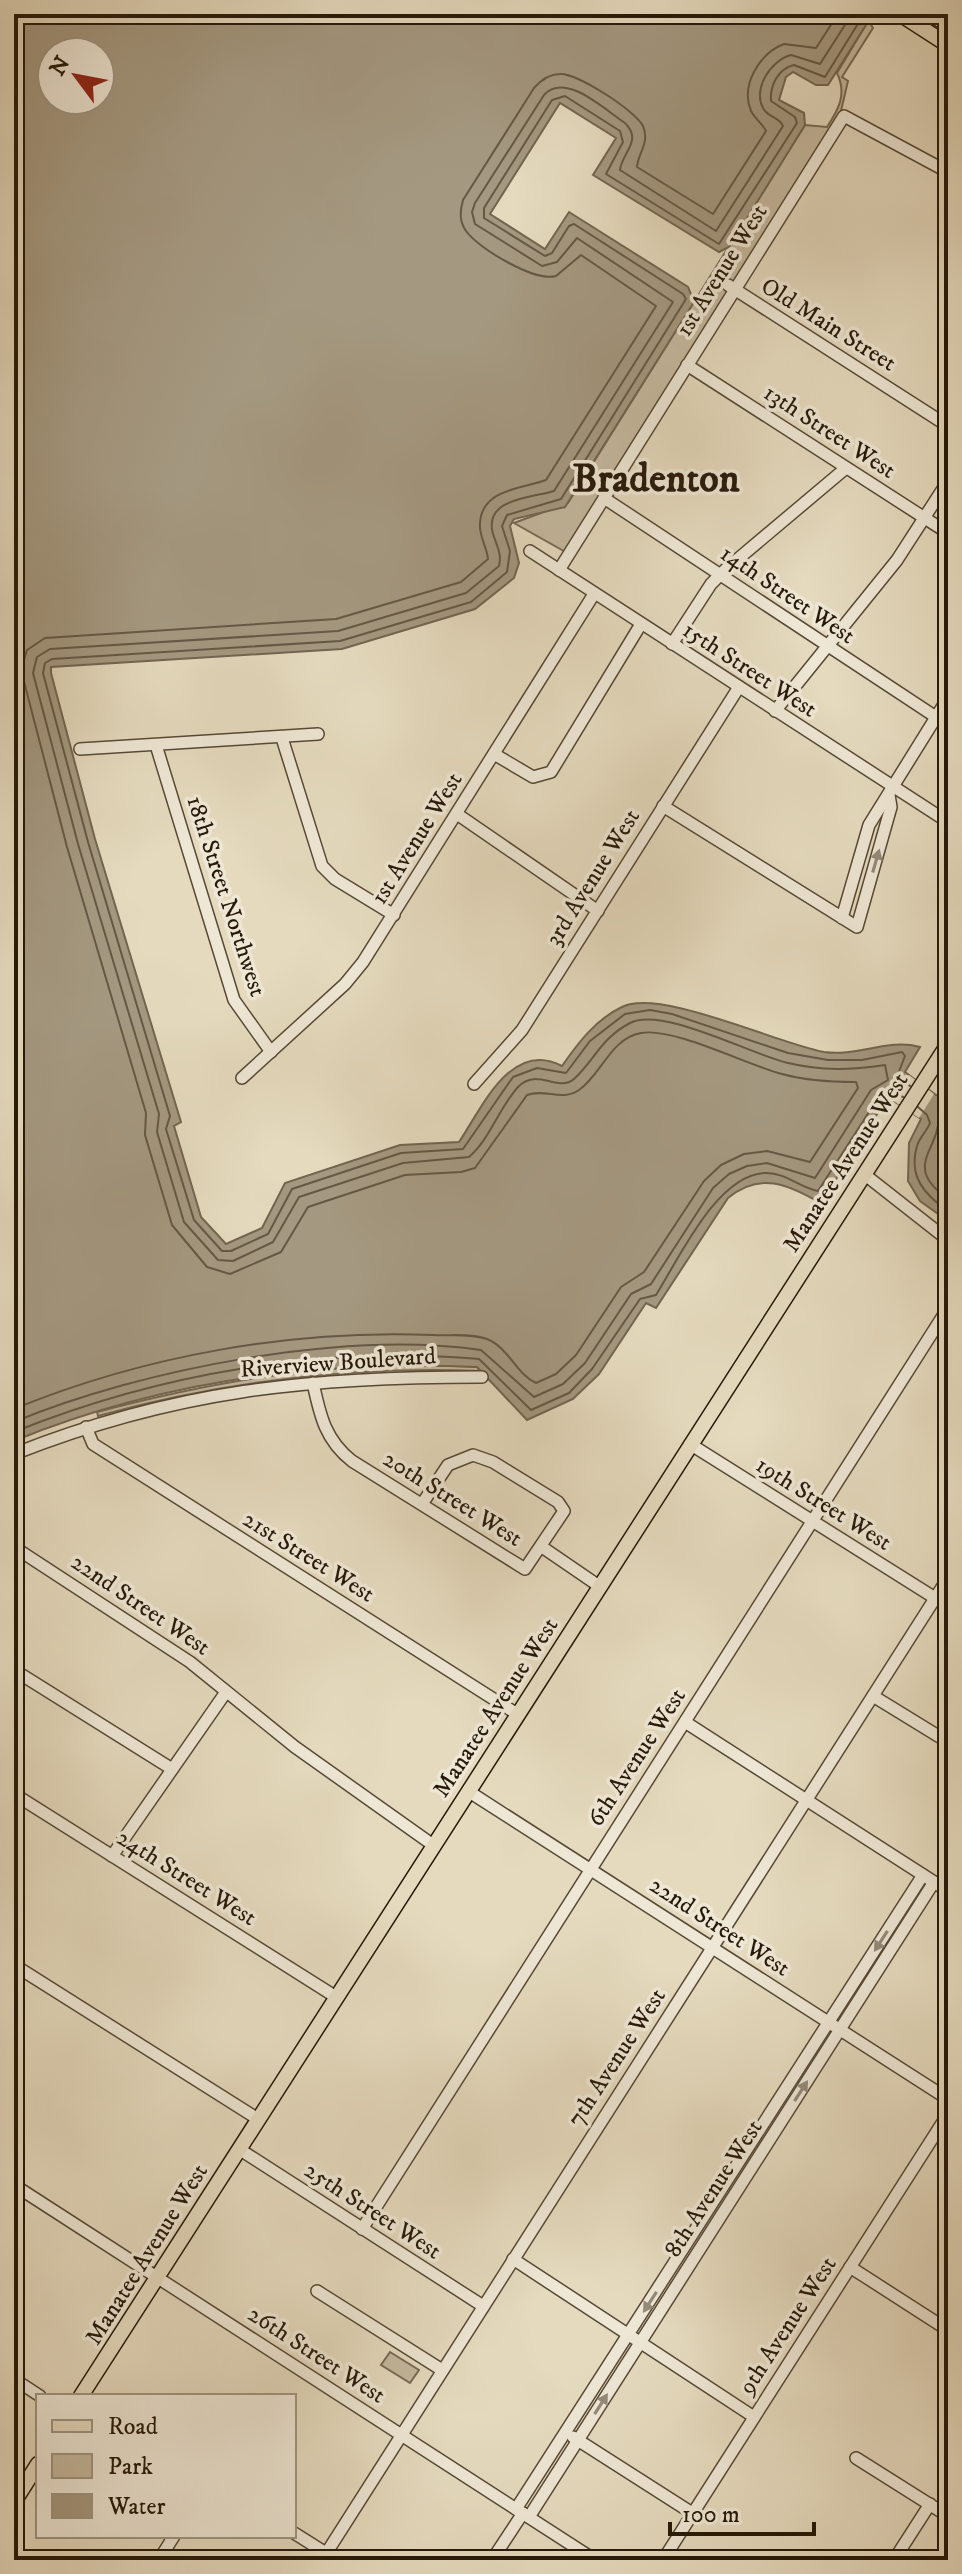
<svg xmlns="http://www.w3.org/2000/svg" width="962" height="2574" font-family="'IM FELL DW Pica',serif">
	<rect width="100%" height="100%" fill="#e5dabe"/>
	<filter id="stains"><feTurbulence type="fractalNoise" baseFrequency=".0025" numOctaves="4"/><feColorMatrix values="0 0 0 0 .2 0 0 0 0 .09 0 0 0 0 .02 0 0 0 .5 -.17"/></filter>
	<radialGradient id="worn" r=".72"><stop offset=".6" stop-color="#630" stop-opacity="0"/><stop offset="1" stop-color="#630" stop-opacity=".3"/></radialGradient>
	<g fill="#c5b99f" stroke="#766954" stroke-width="2">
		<path d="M866,17L873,28L842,77L848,81L840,115L569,554L514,523L568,503L805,125L827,127C839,109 847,94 837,73L864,28Z"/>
		<path d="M416,1364L477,1367L480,1371C349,1366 225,1381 98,1416L97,1412C207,1383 302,1367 416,1364Z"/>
		<polygon points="390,2352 419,2370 410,2383 381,2365"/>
	</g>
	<path fill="#a49880" stroke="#726550" stroke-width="2" fill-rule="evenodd" d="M14,14H873L828,85H816L793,72L786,77L779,100L804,113L805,125L729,247L719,252L593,175L616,138L560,103L490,214L545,249L569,212L688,287L694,302L565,507L514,519L510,526L519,563L514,578L475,609L342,649L51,667V673L95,839L181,1122L174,1126L201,1217L226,1244L262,1228L285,1183L400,1145L459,1142C482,1108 511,1039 562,1066C578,1043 596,1019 622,1007C660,988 776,1043 824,1052C857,1057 888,1038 920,1047L905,1072L936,1095L948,1094V1221L920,1201L908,1181L909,1143L921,1119L892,1100H886L821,1203C787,1185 761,1171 728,1198L656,1308L646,1303L599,1374L573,1399L527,1420L477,1367C319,1360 161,1381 14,1441ZM52,52H100V100H52Z"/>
	<polygon fill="#e5dabe" points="909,1075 934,1094 919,1118 892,1100"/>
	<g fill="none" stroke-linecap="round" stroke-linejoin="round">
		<g stroke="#655844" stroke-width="2">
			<path d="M864,14L825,77L794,65C778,69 770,85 771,101L795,117L797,123L719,244L606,174L623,142L620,131L565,96L552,100L484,208V218L545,256L552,253L569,226L574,224L683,294L686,299L561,499L507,515L502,526L510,551L507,572L471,602L340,641L52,659L45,663L43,673L88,842L170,1116L166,1129L194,1220L222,1251H231L268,1234L292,1189L401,1153L463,1149L513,1077L537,1068L566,1073L590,1041L625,1014L650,1010L672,1014L788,1053L828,1060H862L902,1052L905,1056L898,1074L910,1086"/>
			<path d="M918,1107L927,1115L930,1123C927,1131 919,1138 917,1146C908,1177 925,1195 948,1211"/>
			<path d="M948,1112L939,1114C940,1152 901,1165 948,1199"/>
			<path d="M14,1409C143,1356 293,1329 433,1335C449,1336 471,1333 487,1339C508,1347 517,1375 536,1383L556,1374L576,1355L621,1287L644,1272L704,1181L721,1165L744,1154L767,1151L810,1162L858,1088L856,1082C831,1082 807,1081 782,1074C747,1065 674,1027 641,1033C611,1038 601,1075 579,1090C562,1102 545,1088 527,1095L475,1168L461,1172L405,1175L308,1207L281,1252L230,1274L207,1267L172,1225L145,1135L146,1113L67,847L21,670L27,650L45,638L336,619L461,582L488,559C487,549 481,539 480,528C478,489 521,489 546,480L656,306L581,255L556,276C535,282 479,249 466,231C459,221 460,211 463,200L534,88C541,80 549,74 560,74C577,73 636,111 643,126C650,143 638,153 637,167L713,214L766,131C763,124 755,119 751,111C740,85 760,53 784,44L816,48L838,14"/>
			<path d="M14,1422C142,1369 344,1330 481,1350L534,1397L563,1384L585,1363L631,1294L651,1284L713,1188L729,1174L747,1166L767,1163L815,1178L871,1090L888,1080L885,1065C851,1070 822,1071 788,1063C752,1055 662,1006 630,1023C601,1038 594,1061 574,1079C558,1093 537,1067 518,1087C499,1108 490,1139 469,1157L403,1163L299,1197L273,1242L233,1261L218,1260L184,1222L157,1132L159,1114L78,844L33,673L37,657L50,649L338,631L466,593L499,566C502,554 497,546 493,534C483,498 532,498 554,491L673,302L577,238L557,262L542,266L475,224L472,212L475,203L544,95C565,71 605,110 625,123C643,141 622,152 620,170L716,231L783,126C780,118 771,118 765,111C750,91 771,60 791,55L820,64L852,14"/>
			<path d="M14,1432C157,1374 324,1345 479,1359L531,1410L569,1393L592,1369L640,1299L656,1295C680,1257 717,1175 765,1173C785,1172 800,1188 818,1191L880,1095L892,1092L903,1097"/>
		</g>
		<defs>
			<g id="minor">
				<polyline points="728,285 948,426"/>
				<polyline points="687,365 948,533"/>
				<polyline points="604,498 948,725"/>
				<polyline points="530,551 948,822"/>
				<polyline points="559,570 844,116 948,172"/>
				<polyline points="672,644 711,584 726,569 846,468"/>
				<polyline points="775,711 897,560 948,481"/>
				<polyline points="282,738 322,866 335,879 394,915"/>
				<polyline points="156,745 234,1000 271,1052"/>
				<polyline points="80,749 318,734"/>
				<polyline points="494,754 533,777 551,772 641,624"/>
				<polyline points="663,806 857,927 891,807 889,795"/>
				<polyline points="457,814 598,911"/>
				<polyline points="842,918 869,825 948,698"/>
				<polyline points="242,1078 345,984 363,962 594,594"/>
				<polyline points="474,1084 522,1030 739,687"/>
				<polyline points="864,1174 948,1240"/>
				<path d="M313,1383C320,1415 325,1440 352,1461L517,1564L525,1569L564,1511L558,1502L493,1462L473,1455L448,1465L422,1504"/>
				<polyline points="86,1427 93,1444 517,1714"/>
				<polyline points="690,1444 935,1598"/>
				<path d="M14,1454C175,1390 310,1377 482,1377"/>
				<polyline points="14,1547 190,1662 295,1747 433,1845"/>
				<polyline points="542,1547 599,1586"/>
				<polyline points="14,1670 172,1769"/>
				<polyline points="873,1696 948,1742"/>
				<polyline points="685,1722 948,1891"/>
				<polyline points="468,1791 948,2099"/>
				<polyline points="14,1794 336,1997"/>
				<polyline points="112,1856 226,1692"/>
				<polyline points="14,1965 258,2119"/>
				<polyline points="239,2149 483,2306"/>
				<polyline points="14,2185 595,2560"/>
				<polyline points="362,2229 948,1308"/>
				<polyline points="513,2259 754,2417"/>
				<polyline points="850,2267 948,2330"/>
				<polyline points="317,2291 442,2370"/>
				<polyline points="14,2379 40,2396"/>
				<polyline points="573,2437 692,2513"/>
				<polyline points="856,2458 948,2516"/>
				<polyline points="516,2509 923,1875"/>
				<polyline points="529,2517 934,1882"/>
				<polyline points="294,2533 337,2560"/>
				<polyline points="159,2560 174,2536"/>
				<polyline points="322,2560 948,1578"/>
				<polyline points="492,2560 523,2513"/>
				<polyline points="663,2560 948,2114"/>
				<polyline points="894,2560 930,2504"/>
			</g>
			<g id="major">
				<polyline points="900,14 948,45"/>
				<polyline points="931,14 948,25"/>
				<polyline points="81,2396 948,1044"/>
				<polyline points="14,2502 38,2464"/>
			</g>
		</defs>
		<use href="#minor" stroke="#564936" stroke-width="14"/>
		<use href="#major" stroke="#261909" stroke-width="17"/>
		<use href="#minor" stroke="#eee7d5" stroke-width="11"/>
		<use href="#major" stroke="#e5dabe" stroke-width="14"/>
	</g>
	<defs><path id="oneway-solid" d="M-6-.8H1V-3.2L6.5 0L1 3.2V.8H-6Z" transform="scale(2)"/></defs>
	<g fill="#948a79">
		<use href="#oneway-solid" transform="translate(876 861) rotate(-74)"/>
		<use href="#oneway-solid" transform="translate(881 1941) rotate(123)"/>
		<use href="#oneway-solid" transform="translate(801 2091) rotate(-57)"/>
		<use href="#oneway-solid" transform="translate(650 2302) rotate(123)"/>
		<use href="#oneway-solid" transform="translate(601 2404) rotate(-58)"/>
	</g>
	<g text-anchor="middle" stroke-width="7" stroke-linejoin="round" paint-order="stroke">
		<g font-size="24" fill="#261909" stroke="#eee7d5">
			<text transform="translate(721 270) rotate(-58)" y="8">1st Avenue West</text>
			<text transform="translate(829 324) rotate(32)" y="8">Old Main Street</text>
			<text transform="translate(830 431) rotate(33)" y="8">13th Street West</text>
			<text transform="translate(788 594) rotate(34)" y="8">14th Street West</text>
			<text transform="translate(750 669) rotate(33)" y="8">15th Street West</text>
			<text transform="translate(416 838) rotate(-58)" y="8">1st Avenue West</text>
			<text transform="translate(592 877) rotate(-58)" y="8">3rd Avenue West</text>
			<text transform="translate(227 896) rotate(72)" y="8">18th Street Northwest</text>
			<text transform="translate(845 1162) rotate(-57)" y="8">Manatee Avenue West</text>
			<text transform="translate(338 1362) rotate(-4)" y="8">Riverview Boulevard</text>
			<text transform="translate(453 1498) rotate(32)" y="8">20th Street West</text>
			<text transform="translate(824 1503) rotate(32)" y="8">19th Street West</text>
			<text transform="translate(309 1556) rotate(32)" y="8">21st Street West</text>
			<text transform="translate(141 1604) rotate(34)" y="8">22nd Street West</text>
			<text transform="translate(495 1707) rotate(-57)" y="8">Manatee Avenue West</text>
			<text transform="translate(636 1757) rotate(-57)" y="8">6th Avenue West</text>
			<text transform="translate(187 1877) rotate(32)" y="8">24th Street West</text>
			<text transform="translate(720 1926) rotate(33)" y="8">22nd Street West</text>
			<text transform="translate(616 2057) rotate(-57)" y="8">7th Avenue West</text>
			<text transform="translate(713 2188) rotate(-57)" y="8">8th Avenue West</text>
			<text transform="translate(373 2210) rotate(33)" y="8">25th Street West</text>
			<text transform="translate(146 2254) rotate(-58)" y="8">Manatee Avenue West</text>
			<text transform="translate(787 2325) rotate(-57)" y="8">9th Avenue West</text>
			<text transform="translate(317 2354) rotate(33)" y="8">26th Street West</text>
		</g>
		<g font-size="40" font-weight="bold" fill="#261909" stroke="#eee7d5">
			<text x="656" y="491">Bradenton</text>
		</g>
	</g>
	<rect width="962" height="2574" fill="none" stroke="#e5dabe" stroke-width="48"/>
	<rect x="16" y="16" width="930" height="2542" fill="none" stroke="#261909" stroke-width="4"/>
	<rect x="24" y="24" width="914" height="2526" fill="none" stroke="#261909" stroke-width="2"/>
	<rect x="36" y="2394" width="260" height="144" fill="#eee7d5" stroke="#9e9583" stroke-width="2"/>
	<rect x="52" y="2420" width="40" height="12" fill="#e5dabe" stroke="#9e9583" stroke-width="2"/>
	<text x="108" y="2434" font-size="24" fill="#261909">Road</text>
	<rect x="52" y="2454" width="40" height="24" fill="#c5b99f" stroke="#9e9583" stroke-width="2"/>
	<text x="108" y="2474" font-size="24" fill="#261909">Park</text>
	<rect x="52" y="2494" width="40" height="24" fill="#a49880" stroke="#9e9583" stroke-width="2"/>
	<text x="108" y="2514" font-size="24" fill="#261909">Water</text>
	<g transform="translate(76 76) rotate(302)"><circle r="38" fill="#eee7d5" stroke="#9e9583" stroke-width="2"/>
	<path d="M0-6L14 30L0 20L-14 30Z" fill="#8f2418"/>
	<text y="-12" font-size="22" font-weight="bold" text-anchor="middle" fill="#261909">N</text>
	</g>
	<path d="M670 2522v12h144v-12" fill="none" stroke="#261909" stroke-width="4"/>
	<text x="682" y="2522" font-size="24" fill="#261909" stroke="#eee7d5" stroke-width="6" paint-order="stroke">100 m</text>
	<rect width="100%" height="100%" filter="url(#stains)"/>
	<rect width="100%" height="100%" fill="url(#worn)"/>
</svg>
